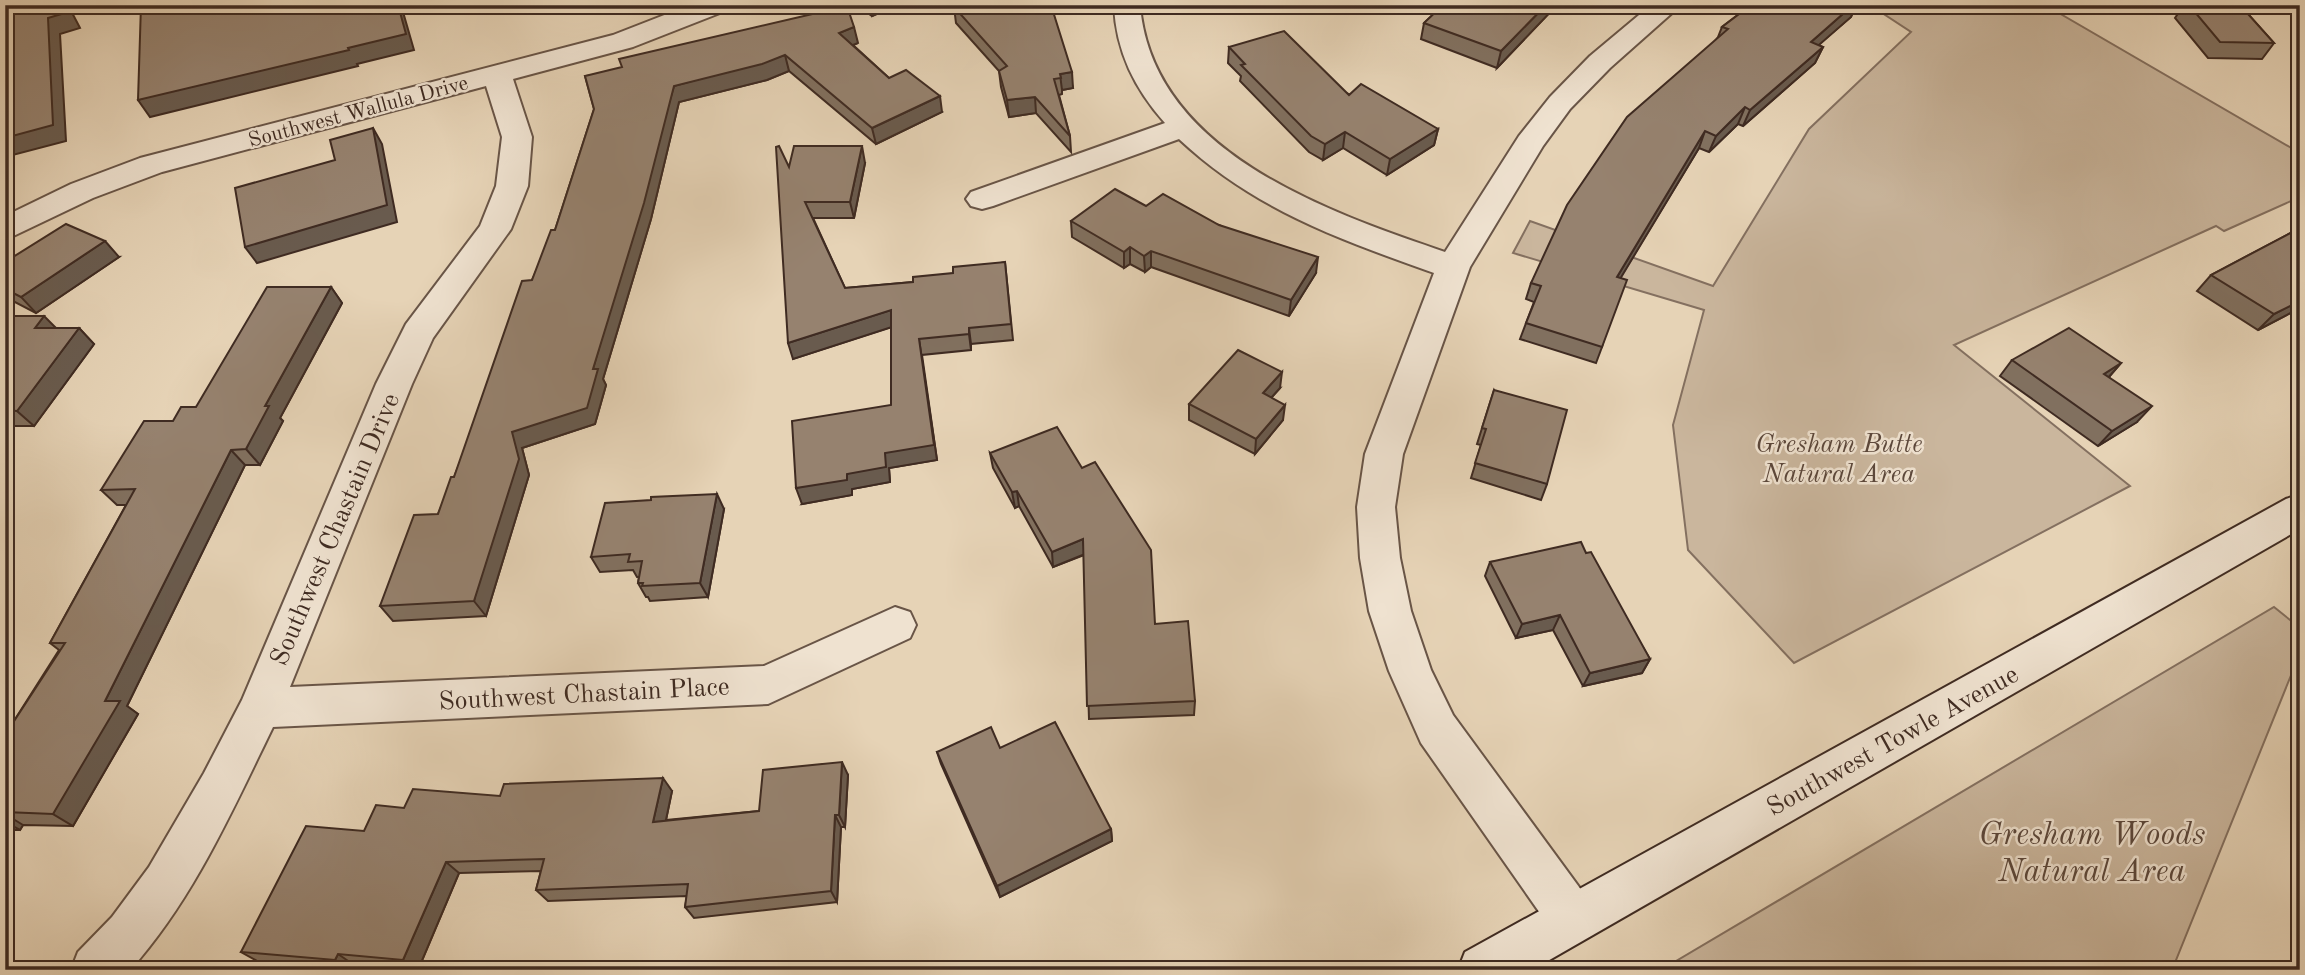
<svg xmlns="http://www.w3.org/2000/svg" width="2305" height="975" font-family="'Old Standard TT',serif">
	<rect width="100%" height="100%" fill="#e6d3b6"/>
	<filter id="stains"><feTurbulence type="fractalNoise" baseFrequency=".00286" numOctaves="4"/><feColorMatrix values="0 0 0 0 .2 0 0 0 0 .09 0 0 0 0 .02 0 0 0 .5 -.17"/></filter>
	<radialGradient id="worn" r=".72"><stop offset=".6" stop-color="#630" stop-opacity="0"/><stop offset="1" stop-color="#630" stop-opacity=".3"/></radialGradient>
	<g fill="#cab69d" stroke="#847060" stroke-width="2">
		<polygon points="1870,5 2045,5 2300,153 2300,197 2224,231 2216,226 1954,345 2130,486 1794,663 1688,550 1673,425 1704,310 1513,253 1530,221 1713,286 1809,129 1911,32"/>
		<polygon points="2274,607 2300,628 2300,653 2172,970 1661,970"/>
	</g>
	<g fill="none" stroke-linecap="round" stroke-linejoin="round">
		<defs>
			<g id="minor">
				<path d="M690,5H728L725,11L633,47L513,79L532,137L528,186L511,229L433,338L412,384L290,687L764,666L895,607L910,612L916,625L910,638L768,704L273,727C232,811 193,900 130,970H71L78,952L112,917L149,867L204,773L242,700L376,384L406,324L480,226L496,186L502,137L486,86L162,172L93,198L5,240V216L71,184L140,158L613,35Z"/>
				<path d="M1114,5H1140C1152,152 1328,212 1445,252L1519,136L1550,97L1590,56L1651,5H1681L1610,68L1570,109L1543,146L1470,267L1403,454L1395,507L1400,558L1411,611L1431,670L1453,715L1590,902L1597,919L1590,936L1573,943L1556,936L1421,743L1389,671L1369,611L1360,558L1357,507L1365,454L1434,273C1339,239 1255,210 1179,139L993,206L982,209L971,206L966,199L971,192L1165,123C1135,89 1116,52 1114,5Z"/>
			</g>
			<polygon id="secondary" points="2300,494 2300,529 1532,970 1458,970 1465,952 2286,499"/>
		</defs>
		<use href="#minor" stroke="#695547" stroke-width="4"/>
		<use href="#secondary" stroke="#3f2b22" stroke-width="4"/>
		<use href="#minor" fill="#efe2d0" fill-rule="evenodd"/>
		<use href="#secondary" fill="#efe2d0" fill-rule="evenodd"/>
	</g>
	<g fill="#81705f" stroke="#3f2b22" stroke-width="2">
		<polygon points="857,5 897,5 872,16"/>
		<polygon points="1051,5 1073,88 1062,90 1062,94 1059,95 1070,136 1071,152 1036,113 1009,117 1001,87 999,71 956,23 954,7"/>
		<polygon points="1441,5 1557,5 1497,68 1421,39 1424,23 1442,6"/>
		<polygon points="1751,5 1856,5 1851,17 1818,45 1823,47 1815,63 1743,126 1738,124 1709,152 1699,148 1620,278 1602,347 1596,363 1520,339 1534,302 1526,299 1531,283 1718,37 1722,27"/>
		<polygon points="2184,5 2240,5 2274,43 2262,59 2208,58 2175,18"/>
		<polygon points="858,43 853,45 889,78 942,112 876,144 789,71 767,80 679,102 651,219 603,379 606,385 595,424 522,448 529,475 486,616 393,621 380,606 438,514 454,477 532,280 555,230 594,109 585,76"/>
		<polygon points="1229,47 1438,129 1434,145 1387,175 1343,148 1323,160 1309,152 1240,81 1241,76 1228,63"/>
		<polygon points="865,163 854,218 813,218 845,288 913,282 1005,262 1013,340 971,344 971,350 922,355 937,460 889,468 890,482 852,489 852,495 802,504 891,405 891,327 793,359 789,167"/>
		<polygon points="1146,206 1219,225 1316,273 1289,316 1151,267 1145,272 1130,264 1124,268 1072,237 1071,221"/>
		<polygon points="2300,228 2300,308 2258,330 2197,291 2211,275"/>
		<polygon points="119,257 36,313 5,297 5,262"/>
		<polygon points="331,287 342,303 280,418 283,421 260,465 245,465 127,706 138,714 73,826 23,825 20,830 5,830 5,735 59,650 50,643 126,505 117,505 101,490 173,421 196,407"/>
		<polygon points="5,316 56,328 79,328 94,344 34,426 5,426"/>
		<polygon points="2012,360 2121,363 2109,377 2137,422 2098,446 2000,376"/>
		<polygon points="1280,388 1271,398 1283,420 1255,454 1189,420 1189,404"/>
		<polygon points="1494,390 1547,484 1541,500 1471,478 1481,445 1477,444"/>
		<polygon points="990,453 1155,624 1195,701 1194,715 1089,719 1084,555 1053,567 1019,506 1015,508 993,468"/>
		<polygon points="724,509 708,597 650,601 648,597 646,597 638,583 639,577 637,577 633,570 600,572 591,557"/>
		<polygon points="1586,553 1650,659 1642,673 1583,686 1553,630 1516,638 1485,576 1490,562"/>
		<polygon points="1000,748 1111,829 1112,841 1000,897 941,764 937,752"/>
		<polygon points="848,775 845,827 841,827 837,902 694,918 685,907 687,896 548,901 536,890 541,871 459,873 418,970 354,965 351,970 347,970 259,962 241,952 404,808 500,796 672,791 666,820 759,811"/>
	</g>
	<g fill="#695b4e" stroke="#3f2b22" stroke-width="2">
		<polygon points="65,5 68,5 80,28 60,34 66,141 5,157 5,138 48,18"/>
		<polygon points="398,5 401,5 414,50 357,64 358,66 150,117 138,100"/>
		<polygon points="870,5 897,5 872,16"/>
		<polygon points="1546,5 1557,5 1497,68 1501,51"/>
		<polygon points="1853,5 1856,5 1851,17 1804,58 1811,42"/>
		<polygon points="854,27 858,43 843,49 839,33"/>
		<polygon points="1823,47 1815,63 1743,126 1750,110"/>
		<polygon points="785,55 789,71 767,80 679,102 651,219 603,379 606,385 595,424 522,448 529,475 486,616 474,601 512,432 593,369 674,86"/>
		<polygon points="1072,72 1073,88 1062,90 1060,74"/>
		<polygon points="940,96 942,112 876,144 872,128"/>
		<polygon points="1035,97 1036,113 1009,117 1007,100"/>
		<polygon points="1745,107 1738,124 1709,152 1716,136"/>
		<polygon points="373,128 382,144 397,222 257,263 245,247"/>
		<polygon points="1438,129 1434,145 1387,175 1390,159"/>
		<polygon points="1705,131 1699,148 1611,294 1617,277"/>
		<polygon points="1345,132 1343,148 1323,160 1325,144"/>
		<polygon points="862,146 865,163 854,218 850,202"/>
		<polygon points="105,241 119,257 36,313 21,297"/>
		<polygon points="1130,247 1130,264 1124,268 1124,252"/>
		<polygon points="1151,251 1151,267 1145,272 1144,256"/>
		<polygon points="1318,257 1316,273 1289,316 1291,300"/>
		<polygon points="331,287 342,303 280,418 283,421 260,465 246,449 265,406"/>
		<polygon points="2300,301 2300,308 2258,330 2274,314"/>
		<polygon points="891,310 895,326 793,359 788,343"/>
		<polygon points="44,316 60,332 35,328"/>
		<polygon points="79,328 94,344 34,426 17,411"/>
		<polygon points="969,328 971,344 971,350 969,334"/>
		<polygon points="919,339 937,460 889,468 890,482 852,489 852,495 802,504 796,488 847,474 885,453"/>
		<polygon points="2121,363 2107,379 2104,374"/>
		<polygon points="1282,372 1280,388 1261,409 1263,393"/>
		<polygon points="1285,405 1283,420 1255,454 1256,439"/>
		<polygon points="2152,406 2137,422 2098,446 2112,431"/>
		<polygon points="231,450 245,465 127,706 138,714 73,826 53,814 105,701"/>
		<polygon points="1017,491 1019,506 1015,508 1012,492"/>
		<polygon points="717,494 724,509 708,597 700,583"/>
		<polygon points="1083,539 1085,554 1053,567 1052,552"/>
		<polygon points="1560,615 1553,630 1516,638 1522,624"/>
		<polygon points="1650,659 1642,673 1583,686 1590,673"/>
		<polygon points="842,762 848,775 845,827 839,815"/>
		<polygon points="663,778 672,791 663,834 653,822"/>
		<polygon points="5,814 23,825 20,830 5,822"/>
		<polygon points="835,815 841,827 837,902 831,891"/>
		<polygon points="1111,829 1112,841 1000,897 997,886"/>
		<polygon points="446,862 459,873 418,970 403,960"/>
		<polygon points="338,954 354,965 351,970 335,960"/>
	</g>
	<g fill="#96826f" stroke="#3f2b22" stroke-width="2">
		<polygon points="5,5 65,5 68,12 48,18 53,125 5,138"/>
		<polygon points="141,5 398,5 406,34 348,48 349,50 138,100"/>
		<polygon points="959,5 1051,5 1072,72 1060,74 1061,78 1054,79 1070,136 1035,97 1007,100 999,71 1007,66 954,7"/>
		<polygon points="1443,5 1546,5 1501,51 1424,23"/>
		<polygon points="1751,5 1853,5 1811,42 1823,47 1750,110 1745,107 1716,136 1705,131 1617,277 1627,280 1602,347 1526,323 1541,286 1531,283 1567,205 1627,117 1728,29 1722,27"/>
		<polygon points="2189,5 2240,5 2274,43 2220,42"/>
		<polygon points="847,6 854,27 839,33 889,78 906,70 940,96 872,128 785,55 762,64 674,86 644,203 593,369 598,369 587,408 512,432 519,459 474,601 380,606 414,515 438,514 451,477 454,477 522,281 532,280 551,230 555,230 594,109 585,76 622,67 619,59"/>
		<polygon points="1284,31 1349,95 1361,84 1438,129 1390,159 1345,132 1325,144 1311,136 1241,65 1245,64 1229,47"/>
		<polygon points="373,128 387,205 245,247 235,188 335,160 330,140"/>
		<polygon points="779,146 789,167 794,146 862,146 850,202 805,202 845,288 913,282 913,277 953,273 953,267 1005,262 1011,324 969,328 969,334 919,339 934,445 885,453 886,467 847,474 847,480 796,488 792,421 891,405 891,310 788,343 776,147"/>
		<polygon points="1115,189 1146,206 1163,194 1219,225 1318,257 1291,300 1151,251 1144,256 1130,247 1124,252 1071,221"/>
		<polygon points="66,224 105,241 21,297 5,289 5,262"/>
		<polygon points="2300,228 2300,301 2274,314 2211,275"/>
		<polygon points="267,287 331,287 265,406 269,406 246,449 231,450 105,701 120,701 53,814 5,812 5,735 65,643 50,643 135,489 101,490 144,421 173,421 181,407 196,407"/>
		<polygon points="5,316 44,316 35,328 79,328 17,411 5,410"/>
		<polygon points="2069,328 2121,363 2104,374 2152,406 2112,431 2012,360"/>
		<polygon points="1238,350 1282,372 1263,393 1285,405 1256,439 1189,404"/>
		<polygon points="1494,390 1567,410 1547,484 1475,463 1486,429 1482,428"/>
		<polygon points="1057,427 1082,468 1095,462 1151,550 1155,624 1188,621 1195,701 1087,706 1083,539 1052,552 1017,491 1012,492 990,453"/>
		<polygon points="717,494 700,583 642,586 643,583 638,583 642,561 628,562 630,554 591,557 605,503 651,500 651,497"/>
		<polygon points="1581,542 1586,553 1591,552 1650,659 1590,673 1560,615 1522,624 1490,562"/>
		<polygon points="1055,722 1111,829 997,886 937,752 991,727 1000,748"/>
		<polygon points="842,762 839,815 835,815 831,891 685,907 688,884 536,890 544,859 446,862 403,960 338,954 335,960 241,952 306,826 364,831 376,805 404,808 413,789 500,796 504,784 663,778 653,822 759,811 763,770"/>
	</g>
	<g text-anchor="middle" stroke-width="5" stroke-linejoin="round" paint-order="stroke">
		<g font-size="21" fill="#3f2b22" stroke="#efe2d0">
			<text transform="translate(358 111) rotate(-15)" y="7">Southwest Wallula Drive</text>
		</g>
		<g font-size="26" font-style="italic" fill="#5b473b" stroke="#efe2d0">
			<text x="1839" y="452">Gresham Butte<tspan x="1839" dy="30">Natural Area</tspan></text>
		</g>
		<g font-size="26" fill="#3f2b22" stroke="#efe2d0">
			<text transform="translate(334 529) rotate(-67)" y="9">Southwest Chastain Drive</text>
			<text transform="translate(584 693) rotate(-3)" y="9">Southwest Chastain Place</text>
			<text transform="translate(1892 740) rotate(-29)" y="9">Southwest Towle Avenue</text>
		</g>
		<g font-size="32" font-style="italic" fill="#5b473b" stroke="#efe2d0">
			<text x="2092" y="844">Gresham Woods<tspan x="2092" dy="37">Natural Area</tspan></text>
		</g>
	</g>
	<rect width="2305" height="975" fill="none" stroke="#e6d3b6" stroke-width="28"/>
	<rect x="7" y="7" width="2291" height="961" fill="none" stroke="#3f2b22" stroke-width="3.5"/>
	<rect x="14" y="14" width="2277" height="947" fill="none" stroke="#3f2b22" stroke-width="2"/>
	<rect width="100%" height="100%" filter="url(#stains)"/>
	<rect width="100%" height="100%" fill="url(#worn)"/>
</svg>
